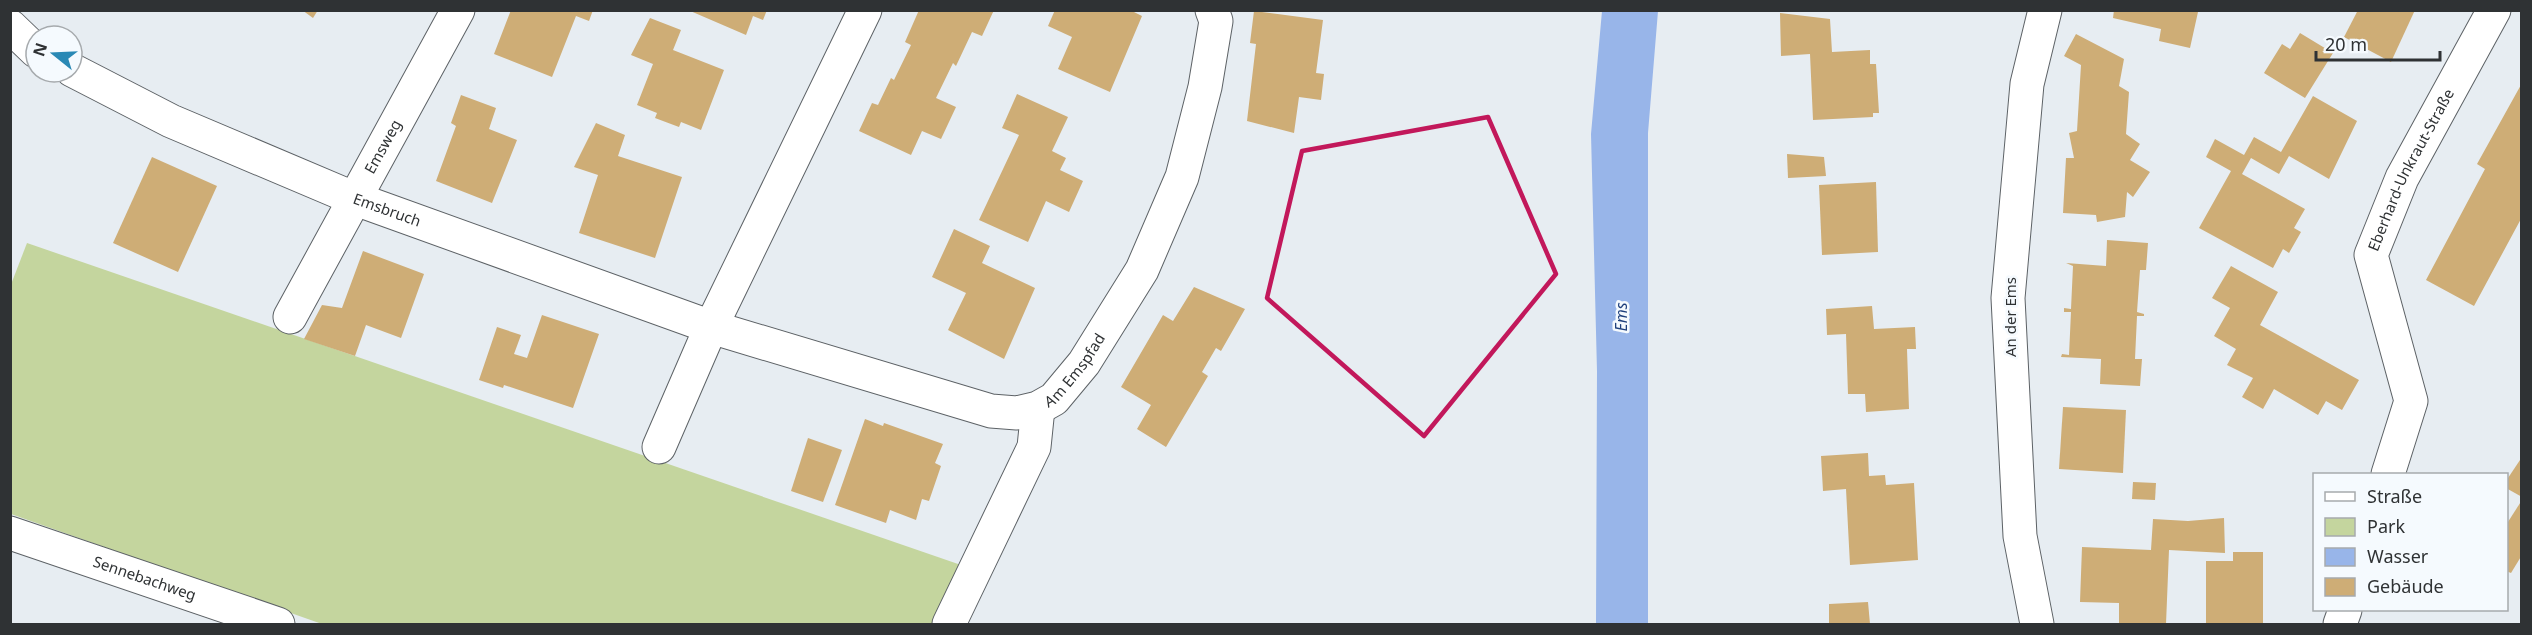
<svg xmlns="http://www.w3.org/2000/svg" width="2532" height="635" font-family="'Noto Sans',sans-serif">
	<rect width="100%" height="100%" fill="#e7edf2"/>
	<polygon fill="#c4d59e" points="27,243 961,565 933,624 322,624 11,514 10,287"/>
	<polygon fill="#98b5e9" points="1602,11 1658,11 1648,133 1648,624 1596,624 1597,371 1591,134"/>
	<g fill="#cead76">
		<polygon points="302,10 318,10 313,18"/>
		<polygon points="511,10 593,10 589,21 576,16 552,77 494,54"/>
		<polygon points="688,10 767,10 763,20 753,16 746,35"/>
		<polygon points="919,10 994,10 982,36 972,32 956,66 953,63 936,98 956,107 941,139 922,131 911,155 859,131 872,103 878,105 891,78 894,80 911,45 905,42"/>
		<polygon points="1055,10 1130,10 1142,16 1110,92 1058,69 1072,37 1048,26"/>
		<polygon points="2114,10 2198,12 2190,48 2159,41 2161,29 2113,18"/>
		<polygon points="2358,10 2415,10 2391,62 2344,37"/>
		<polygon points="1254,11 1323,20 1316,73 1324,74 1321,100 1299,97 1294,133 1247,121 1256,44 1250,43"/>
		<polygon points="1780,13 1830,19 1832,52 1870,50 1870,64 1876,64 1879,113 1873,113 1873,117 1813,120 1810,54 1781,56"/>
		<polygon points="650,18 681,30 673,50 724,70 701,130 681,122 679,127 655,118 657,113 637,105 653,64 631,55"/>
		<polygon points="2300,33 2333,53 2305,98 2264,73 2282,44 2290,49"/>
		<polygon points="2076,34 2124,59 2119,86 2129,92 2126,134 2140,144 2130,160 2150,172 2133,197 2127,192 2125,217 2097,222 2096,215 2063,213 2066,158 2074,158 2069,133 2077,131 2081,65 2064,56"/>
		<polygon points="2522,83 2522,217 2474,306 2426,280 2485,169 2477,164"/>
		<polygon points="1017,94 1068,117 1052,151 1066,158 1060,170 1083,181 1069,212 1046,201 1028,242 979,220 1019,135 1002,128"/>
		<polygon points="461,95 496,108 489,129 517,140 492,203 436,181 456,126 451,123"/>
		<polygon points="2313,96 2357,121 2329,179 2289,156 2279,174 2251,158 2242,174 2305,209 2294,228 2301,232 2289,253 2283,249 2273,268 2199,228 2231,171 2206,157 2215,139 2244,155 2254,137 2281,152"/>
		<polygon points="596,123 625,135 618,156 682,177 655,258 579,233 598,175 574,167"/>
		<polygon points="1787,154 1824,157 1826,176 1788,178"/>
		<polygon points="152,157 217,186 178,272 113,243"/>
		<polygon points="1876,182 1878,252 1822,255 1819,185"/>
		<polygon points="954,229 990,246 982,263 1035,288 1004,359 948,330 966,293 932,277"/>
		<polygon points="2107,240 2148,243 2146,270 2140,270 2137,312 2144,314 2144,316 2137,316 2135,359 2142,359 2140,386 2100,384 2101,359 2061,357 2062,354 2069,355 2071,312 2064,312 2064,308 2071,309 2073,266 2066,263 2106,266"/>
		<polygon points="363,251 424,274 401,338 366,325 355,356 304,339 322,305 342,308"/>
		<polygon points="2231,266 2278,292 2260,325 2359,380 2342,410 2326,401 2318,415 2274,389 2263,409 2242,397 2253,378 2227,365 2236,349 2214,336 2230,308 2212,298"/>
		<polygon points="1194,287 1245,309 1221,351 1216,348 1202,372 1208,376 1166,447 1137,429 1151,405 1121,387 1163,315 1173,321"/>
		<polygon points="1872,306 1874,329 1915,327 1916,349 1907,349 1909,409 1866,412 1865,394 1848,394 1846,334 1827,335 1826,309"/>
		<polygon points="542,315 599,334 573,408 504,385 503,388 479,380 497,327 521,335 514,354 527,358"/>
		<polygon points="2063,407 2126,410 2123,473 2059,469"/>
		<polygon points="865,419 883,426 884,423 943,444 935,463 941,466 929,501 922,499 916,520 890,510 886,523 835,505"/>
		<polygon points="808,438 842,450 823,502 791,491"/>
		<polygon points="1868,453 1869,476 1885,475 1886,485 1914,483 1918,560 1850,565 1846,489 1823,491 1821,456"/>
		<polygon points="2522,457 2522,497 2506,488 2506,481"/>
		<polygon points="2133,482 2156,483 2155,500 2132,499"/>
		<polygon points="2522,500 2522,555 2511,573 2506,571 2506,525"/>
		<polygon points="2224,518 2225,553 2169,550 2166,624 2119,624 2119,603 2080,602 2082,547 2151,550 2153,519 2188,521"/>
		<polygon points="2233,552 2263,552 2263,624 2206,624 2206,561 2233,561"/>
		<polygon points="1868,602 1870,624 1829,624 1829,604"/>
	</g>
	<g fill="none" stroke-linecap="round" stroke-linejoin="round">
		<defs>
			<g id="minor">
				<polyline points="10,26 36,51"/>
				<path id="s1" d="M72,70L171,121L353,198L711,327L991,411L1017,413L1038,408L1054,399L1084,363L1142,270L1182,177L1205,87L1216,21L1212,10"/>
				<path id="s2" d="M290,317L458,10"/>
				<polyline points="659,447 711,327 865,10"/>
				<path id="s3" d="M2388,474L2411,401L2371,255L2402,178L2494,10"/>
				<path id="s4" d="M10,533L278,624"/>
				<polyline points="949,624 1034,447 1038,408"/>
				<polyline points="2037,624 2020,536 2008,298 2027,84 2045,10"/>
				<polyline points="2340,624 2345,610"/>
			</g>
		</defs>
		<use href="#minor" stroke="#5d6266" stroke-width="35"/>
		<use href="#minor" stroke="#fff" stroke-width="33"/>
	</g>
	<path fill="none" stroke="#c2185b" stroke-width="4.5" stroke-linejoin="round" d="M1488,117L1556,274L1424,436L1267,298L1302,151Z"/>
	<g text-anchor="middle" stroke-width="5" stroke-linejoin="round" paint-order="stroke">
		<g font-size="15" fill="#2f3234" stroke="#f5fafe">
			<text dy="5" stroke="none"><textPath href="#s2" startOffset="194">Emsweg</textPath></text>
			<text dy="5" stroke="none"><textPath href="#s3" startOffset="322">Eberhard-Unkraut-Straße</textPath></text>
			<text dy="5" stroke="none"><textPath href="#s1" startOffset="345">Emsbruch</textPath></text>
			<text transform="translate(2011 317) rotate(-90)" y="5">An der Ems</text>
			<text dy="5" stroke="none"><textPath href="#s1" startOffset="1083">Am Emspfad</textPath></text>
			<text dy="5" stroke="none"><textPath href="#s4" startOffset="142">Sennebachweg</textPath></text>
		</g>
		<g font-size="16" font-style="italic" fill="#1e3f7c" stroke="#f5fafe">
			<text transform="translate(1621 317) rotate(-90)" y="6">Ems</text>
		</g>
	</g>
	<rect width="2532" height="635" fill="none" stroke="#2f3234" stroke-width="24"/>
	<rect x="2313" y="473" width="195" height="138" fill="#f5fafe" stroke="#a6aaad" stroke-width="1.5"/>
	<rect x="2325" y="492" width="30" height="9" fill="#ffffff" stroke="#a6aaad" stroke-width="1.5"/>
	<text x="2367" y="503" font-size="18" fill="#2f3234">Straße</text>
	<rect x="2325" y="518" width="30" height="18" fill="#c4d59e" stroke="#a6aaad" stroke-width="1.5"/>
	<text x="2367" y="533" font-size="18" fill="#2f3234">Park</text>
	<rect x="2325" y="548" width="30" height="18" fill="#98b5e9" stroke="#a6aaad" stroke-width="1.5"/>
	<text x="2367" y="563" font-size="18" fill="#2f3234">Wasser</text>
	<rect x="2325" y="578" width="30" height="18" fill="#cead76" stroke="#a6aaad" stroke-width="1.5"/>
	<text x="2367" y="593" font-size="18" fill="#2f3234">Gebäude</text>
	<g transform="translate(54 54) rotate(288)"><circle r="28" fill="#f5fafe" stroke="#a6aaad" stroke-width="1.5"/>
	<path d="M0-4.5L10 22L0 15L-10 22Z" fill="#2a89b5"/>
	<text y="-9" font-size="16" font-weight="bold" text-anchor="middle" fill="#2f3234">N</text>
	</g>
	<path d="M2316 51v9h124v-9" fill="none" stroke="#2f3234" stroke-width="3"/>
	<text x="2325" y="51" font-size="18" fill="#2f3234" stroke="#f5fafe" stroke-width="4.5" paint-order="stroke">20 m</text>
</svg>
